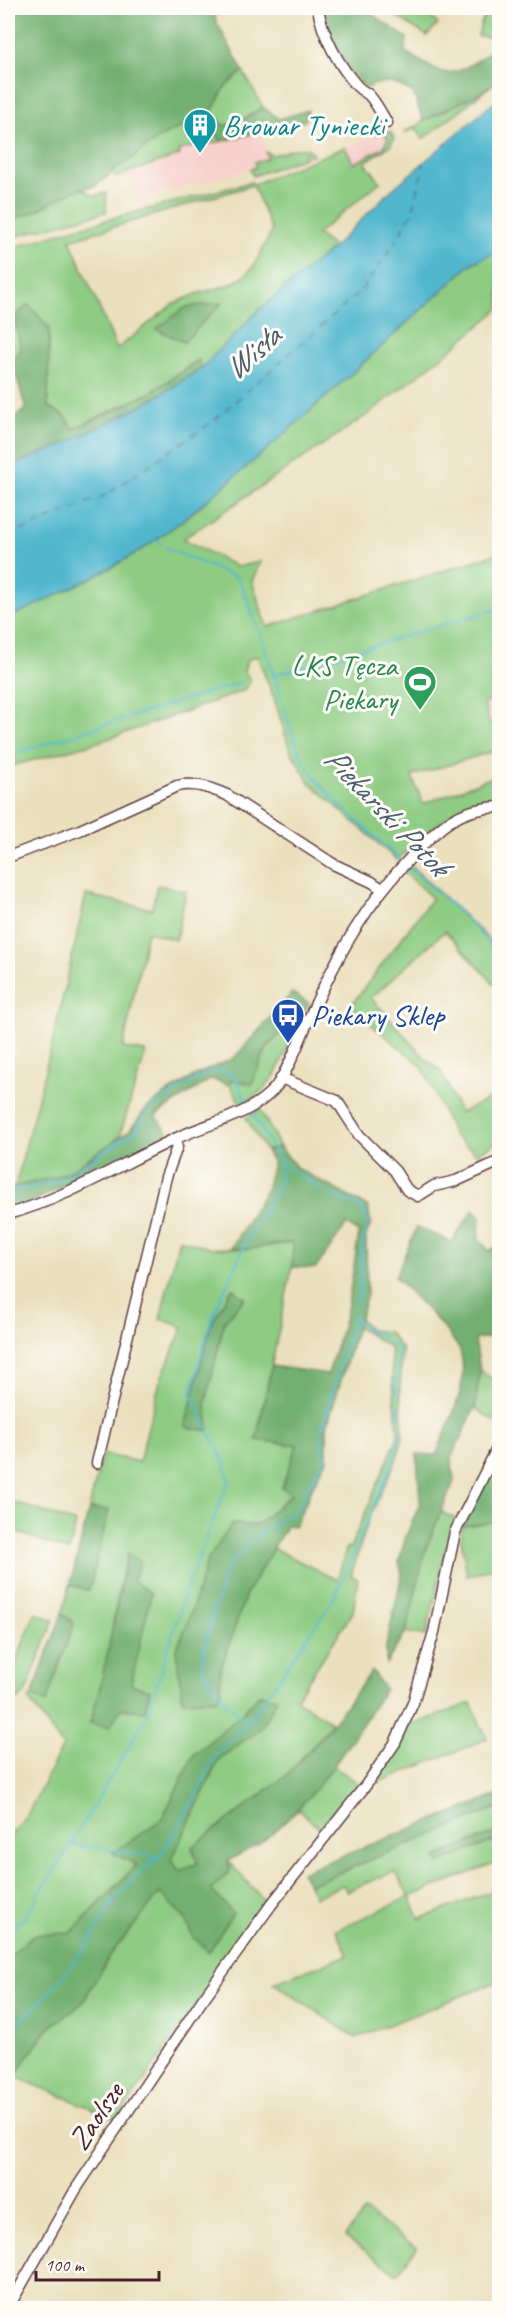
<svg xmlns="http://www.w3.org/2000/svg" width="507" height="2316" font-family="Caveat,sans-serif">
	<rect width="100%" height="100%" fill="#fdfcf7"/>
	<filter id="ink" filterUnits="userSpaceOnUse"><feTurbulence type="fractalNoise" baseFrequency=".0167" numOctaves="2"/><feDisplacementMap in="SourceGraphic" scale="12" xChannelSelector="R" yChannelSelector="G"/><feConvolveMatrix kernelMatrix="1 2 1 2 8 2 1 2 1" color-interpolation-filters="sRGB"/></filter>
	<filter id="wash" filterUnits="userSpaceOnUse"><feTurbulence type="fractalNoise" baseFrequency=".008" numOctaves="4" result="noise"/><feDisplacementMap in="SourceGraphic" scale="24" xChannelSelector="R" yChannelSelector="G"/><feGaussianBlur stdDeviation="1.35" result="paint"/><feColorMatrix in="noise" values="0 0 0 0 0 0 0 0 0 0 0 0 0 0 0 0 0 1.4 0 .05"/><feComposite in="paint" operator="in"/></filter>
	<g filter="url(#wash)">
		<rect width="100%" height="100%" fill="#eae0bd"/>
		<g fill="#f7d0cb">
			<polygon points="262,132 269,164 137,200 129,174 179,155 178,150"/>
			<polygon points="380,133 384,133 388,138 384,146 354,164 345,147"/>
			<polygon points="499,700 499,721 489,723 484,703"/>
		</g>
		<g fill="#8ecc83" stroke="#6c7657" stroke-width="1.5" fill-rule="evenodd">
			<polygon points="383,8 421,8 438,24 427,36"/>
			<polygon points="487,13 499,26 490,37 478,36 481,23"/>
			<polygon points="243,71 263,107 241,121 224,126 212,111 225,87"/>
			<polygon points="499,80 423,139 416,128 403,133"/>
			<polygon points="199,120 223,141 179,150 180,155 116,177 111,172 168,132"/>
			<path d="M378,131L391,132L394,138L390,146L365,162L380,182L317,234L334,247L260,309L201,369L198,360L150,393L73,429L66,417L48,406L49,328L14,318L22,350L12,362L8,352V249L76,228L251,182L254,184L345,147L354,164L384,147L388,138L384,133L375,135L374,133ZM253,185L272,231L253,267L243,277L229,285L196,294L173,304L117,349L70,240Z"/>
			<polygon points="306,148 311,150 313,155 309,156 307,152 304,153 306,157 253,176 250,169 256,167 255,162 268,158 266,152 272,155 285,152 287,150"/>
			<polygon points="83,189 94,196 106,193 106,212 8,238 8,221 36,211 70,192"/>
			<path d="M499,240V309L448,352L363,418L183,539L237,567L261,561L252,581L267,627L499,553V700L484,703L489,723L499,721V765L494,751L412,776L423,804L493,777L499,802C453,804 430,830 397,860L310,783L290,750L274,698L257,656L247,660L244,671L251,681L243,691L102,741L8,767V618C50,598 93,579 134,554C174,530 210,498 245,468C323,402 396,332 472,263L492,254Z"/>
			<polygon points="409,864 496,946 499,953 499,989 445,931 371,998 426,1059 441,1071 460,1113 499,1094 499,1141 477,1154 454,1136 422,1066 350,1007 432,898 404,872"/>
			<polygon points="157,885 186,891 176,940 147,932 123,1048 146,1052 119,1138 70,1171 56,1177 15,1187 53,1040 86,895 152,909"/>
			<path d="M302,1017L275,1075L264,1089L242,1106L230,1085L231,1080L252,1084C262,1053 273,1034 302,1017Z"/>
			<polygon points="260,1109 280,1147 266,1151 246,1118"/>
			<path d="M179,1239L210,1248L249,1249L293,1242L292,1267L256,1440L298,1445L282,1487L292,1493L257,1525H232L207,1562L189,1619L176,1650L183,1701L217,1699L221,1691L220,1671L246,1594L273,1548L337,1580L347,1547L350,1548L398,1437L390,1347L357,1327L360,1318L370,1330L389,1332L402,1350L400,1388L403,1439L395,1463L369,1519L351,1575L358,1579L353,1612L296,1699L332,1723L286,1776L192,1847L198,1863L180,1871L171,1861L219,1759L261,1728L277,1699L260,1694L237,1718L193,1756L162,1819L114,1853L137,1864L71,1933L33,1935L9,1958L8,1923L11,1917L8,1909V1838L25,1819L63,1746L29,1700L32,1695L46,1702L74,1623L62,1614L70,1585L88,1590L109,1510L89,1509L102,1454L139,1462L160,1381L183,1327L160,1319ZM245,1298L224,1322L206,1402L211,1324ZM128,1554L133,1580L151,1594L130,1685L150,1690L145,1710L121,1709L90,1723C99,1695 106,1665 111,1636C116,1608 119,1580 128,1554Z"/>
			<polygon points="480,1370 499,1384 499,1425 475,1408"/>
			<polygon points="8,1500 76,1523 69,1551 8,1529"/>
			<polygon points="441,1512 456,1519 447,1546 426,1636 406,1632 426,1548"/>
			<polygon points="499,1521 499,1566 467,1576 461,1538 463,1526"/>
			<polygon points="35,1613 54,1620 25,1694 8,1706 8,1682"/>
			<polygon points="471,1703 487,1739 372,1785 409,1726"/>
			<polygon points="333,1766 361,1785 323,1832 297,1808"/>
			<polygon points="499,1807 499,1831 436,1857 439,1863 499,1839 499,1861 410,1897 420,1919 499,1888 499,1981 356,2038 273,1983 348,1955 336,1930 409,1897 395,1871 347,1891 343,1885 315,1897 309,1885"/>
			<polygon points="228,1861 267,1904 117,2119 14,2076 8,2091 8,2079 14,2076 48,2029 82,2003 111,1954 160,1892 184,1917 193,1937 211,1890 230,1871"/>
			<polygon points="365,2211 417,2248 397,2274 345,2236"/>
		</g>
		<g fill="#72b071" stroke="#5e684e" stroke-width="1.5">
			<polygon points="8,8 213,8 216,21 243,71 225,87 212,111 224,126 241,121 263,107 279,119 308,110 305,121 223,141 199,120 168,133 143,149 135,157 116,168 105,179 94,186 75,190 36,211 8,221"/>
			<path d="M321,8H363L407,38L405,52C417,58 430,69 443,72C459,77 488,54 499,42V80L474,96L423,121L413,92C393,83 388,78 367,88C341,69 331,37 321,8Z"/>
			<polygon points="222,303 184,342 156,329 186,307"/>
			<polygon points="28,304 49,328 48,406 66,417 73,429 150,393 199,360 201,369 144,405 58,447 8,467 8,422 26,409 12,362 21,350 14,318"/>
			<polygon points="292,993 309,1003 302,1017 289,1025 266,1047 252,1084 231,1080 230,1085 211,1079 156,1115 169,1134 32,1202 8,1208 8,1188 56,1177 70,1171 130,1130 145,1110 161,1097 196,1075 234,1058"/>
			<polygon points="280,1147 298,1169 368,1207 371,1224 366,1235 367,1295 327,1426 327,1460 314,1484 295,1526 287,1525 246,1594 220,1671 221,1691 217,1699 183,1701 176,1650 189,1619 207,1561 232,1524 257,1525 292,1494 282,1487 297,1445 256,1440 272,1366 328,1374 347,1310 359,1233 347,1224 316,1268 292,1267 293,1242 249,1249 231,1248 266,1190 273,1163 266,1151"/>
			<path d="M473,1210L480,1216L479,1239L489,1251L499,1245V1336L475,1339L480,1370L475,1408L451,1458L454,1481L426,1548L406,1632L386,1664V1646L402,1574L399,1561L406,1536L420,1503L417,1454L436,1455C448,1424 469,1388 461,1354C458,1339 408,1290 395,1277L417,1227L452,1242Z"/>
			<polygon points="232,1288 245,1298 224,1322 206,1402 209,1431 185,1427 211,1324"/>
			<polygon points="499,1467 499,1521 463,1526 489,1470"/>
			<polygon points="89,1509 109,1510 89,1590 70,1585"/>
			<path d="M128,1553L141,1562L133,1580L151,1594L131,1685L150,1690L145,1711L121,1709L109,1727L90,1723C108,1667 114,1610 128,1553Z"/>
			<polygon points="62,1614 74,1623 46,1703 32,1695"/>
			<path d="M372,1671L385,1689C351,1742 314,1801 264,1840C253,1848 239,1854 228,1861L230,1871L211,1890L233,1913L209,1952L193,1937L184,1917L160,1893L111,1954L82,2003L48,2029L14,2076L8,2079V1956L9,1957L33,1935L71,1933L137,1865L113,1853L162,1819L193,1756L237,1718L260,1694L277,1698L261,1728L219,1759L171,1861L180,1871L198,1863L192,1847L286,1776L323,1736Z"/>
			<polygon points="499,1794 499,1807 309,1885 301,1872"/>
			<polygon points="499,1831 499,1839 439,1863 436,1857"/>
		</g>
		<path fill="#51b7cf" stroke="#4e6b7d" stroke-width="1.5" d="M499,98L500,240L492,254L472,263C396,332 323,402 245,468C209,498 174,530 134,554C93,579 50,598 8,618V467L58,447L144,405L201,369L260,309L334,247L388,193Z"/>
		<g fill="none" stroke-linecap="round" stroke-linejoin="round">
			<g stroke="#51b7cf" stroke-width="2">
				<polyline points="154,538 161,544"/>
				<path d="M166,548L238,578C253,612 265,647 276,682C286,711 291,741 308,768C328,799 375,835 403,862"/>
				<polyline points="274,675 500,608"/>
				<polyline points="8,755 242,682"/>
				<path d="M407,865C438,894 477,923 500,959"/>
				<polyline points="251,1111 282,1164 324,1190"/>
				<polyline points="8,1192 58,1181 67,1175 137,1130 147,1112 197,1078 212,1072 224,1071 234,1076 248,1106"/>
				<polyline points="332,1194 363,1209 368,1224 361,1253 361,1284 357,1304"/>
				<polyline points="355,1318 368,1331 385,1338"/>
				<polyline points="391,1343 398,1349 396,1394"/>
				<polyline points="398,1405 399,1417"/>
				<polyline points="249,1722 227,1704 203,1670 203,1656 208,1632 224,1575 233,1560 243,1551 251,1540 300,1506 307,1488 325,1460 321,1433 355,1313"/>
				<polyline points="71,1844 160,1857"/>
				<polyline points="8,1931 23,1919 71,1844 147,1716 189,1581 229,1481 225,1464 191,1394 211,1320 248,1238 278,1188 282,1164"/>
				<polyline points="8,2034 59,1982 87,1945 113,1903 135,1877 160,1857 193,1801 217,1752 249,1722 335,1597 387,1475 400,1439 400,1429"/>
			</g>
			<polyline stroke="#4d5c6d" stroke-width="1.5" stroke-dasharray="8 6" stroke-linecap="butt" points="8,536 106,495 212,422 361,291 393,246 413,211 424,163"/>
		</g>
	</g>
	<g filter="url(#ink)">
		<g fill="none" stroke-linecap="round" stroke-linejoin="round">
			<defs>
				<g id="minor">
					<path d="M318,8C322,35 339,66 358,87C361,90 365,92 369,95C377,104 381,113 387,123"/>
					<path d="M8,857L80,830L177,786C195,782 210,788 227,795L333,864L372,882L382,889"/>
					<polyline points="281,1078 337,1101 359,1135 395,1171 407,1190 418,1196 434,1186 456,1181 500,1161"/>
					<path d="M8,1214C67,1198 121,1164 177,1138C210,1122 248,1117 274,1089C288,1073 302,1033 312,1012C339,952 366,904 412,856C439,827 458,808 500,807"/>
					<polyline points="97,1463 166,1177 177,1147 174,1139"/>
					<polyline points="8,2308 76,2189 201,2002 271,1905 366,1785 395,1743 413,1703 434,1632 455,1532 500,1443"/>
				</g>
			</defs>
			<use href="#minor" stroke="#623c41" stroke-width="13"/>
			<use href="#minor" stroke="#fff" stroke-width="10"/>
		</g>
	</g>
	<defs>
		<symbol id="building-pin" viewBox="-11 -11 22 30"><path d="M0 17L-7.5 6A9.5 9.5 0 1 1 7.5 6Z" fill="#0f9aa8" stroke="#fdfcf7"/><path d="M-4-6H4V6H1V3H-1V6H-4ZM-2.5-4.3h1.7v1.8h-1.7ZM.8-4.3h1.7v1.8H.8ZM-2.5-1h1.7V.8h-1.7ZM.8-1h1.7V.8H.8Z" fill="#fff"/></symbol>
		<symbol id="stadium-pin" viewBox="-11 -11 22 30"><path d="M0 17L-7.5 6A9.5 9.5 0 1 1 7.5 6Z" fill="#2e9e5b" stroke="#fdfcf7"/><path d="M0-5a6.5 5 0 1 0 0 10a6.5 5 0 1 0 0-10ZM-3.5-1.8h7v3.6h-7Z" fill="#fff"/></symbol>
		<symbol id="bus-pin" viewBox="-11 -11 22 30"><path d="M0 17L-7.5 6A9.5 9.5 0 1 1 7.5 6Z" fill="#1a4fb4" stroke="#fdfcf7"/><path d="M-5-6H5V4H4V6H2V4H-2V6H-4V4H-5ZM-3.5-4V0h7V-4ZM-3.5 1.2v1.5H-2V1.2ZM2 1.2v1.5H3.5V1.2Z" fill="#fff"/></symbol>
	</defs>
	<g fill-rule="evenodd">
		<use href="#building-pin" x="181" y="106" width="38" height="52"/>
		<use href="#stadium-pin" x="401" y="663" width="38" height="52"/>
		<use href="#bus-pin" x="269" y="996" width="38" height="52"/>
	</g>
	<g text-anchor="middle" stroke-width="6" stroke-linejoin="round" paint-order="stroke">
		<g font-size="30" fill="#0d838f" stroke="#fdfcf7" text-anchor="start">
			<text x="223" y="135">Browar Tyniecki</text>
		</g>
		<g font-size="30" fill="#27864d" stroke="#fdfcf7" text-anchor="end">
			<text x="397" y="675">LKS Tęcza<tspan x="397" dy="34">Piekary</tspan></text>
		</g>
		<g font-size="30" fill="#164399" stroke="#fdfcf7" text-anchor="start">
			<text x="311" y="1025">Piekary Sklep</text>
		</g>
		<g font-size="30" fill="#4a1f2b" stroke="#fdfcf7">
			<text transform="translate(96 2116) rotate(-56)" y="10">Zaolsze</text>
		</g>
		<g font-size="32" font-style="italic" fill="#4d5c6d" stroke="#fdfcf7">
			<text transform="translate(252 352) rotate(-41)" y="11">Wisła</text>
			<text transform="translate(387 811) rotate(46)" y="11">Piekarski Potok</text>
		</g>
	</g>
	<rect width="507" height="2316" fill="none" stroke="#fdfcf7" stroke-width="30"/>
	<path d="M36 2271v9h123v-9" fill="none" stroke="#4a1f2b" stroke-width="3"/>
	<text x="45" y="2271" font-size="18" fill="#4a1f2b" stroke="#fdfcf7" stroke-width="4.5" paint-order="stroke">100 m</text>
</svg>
